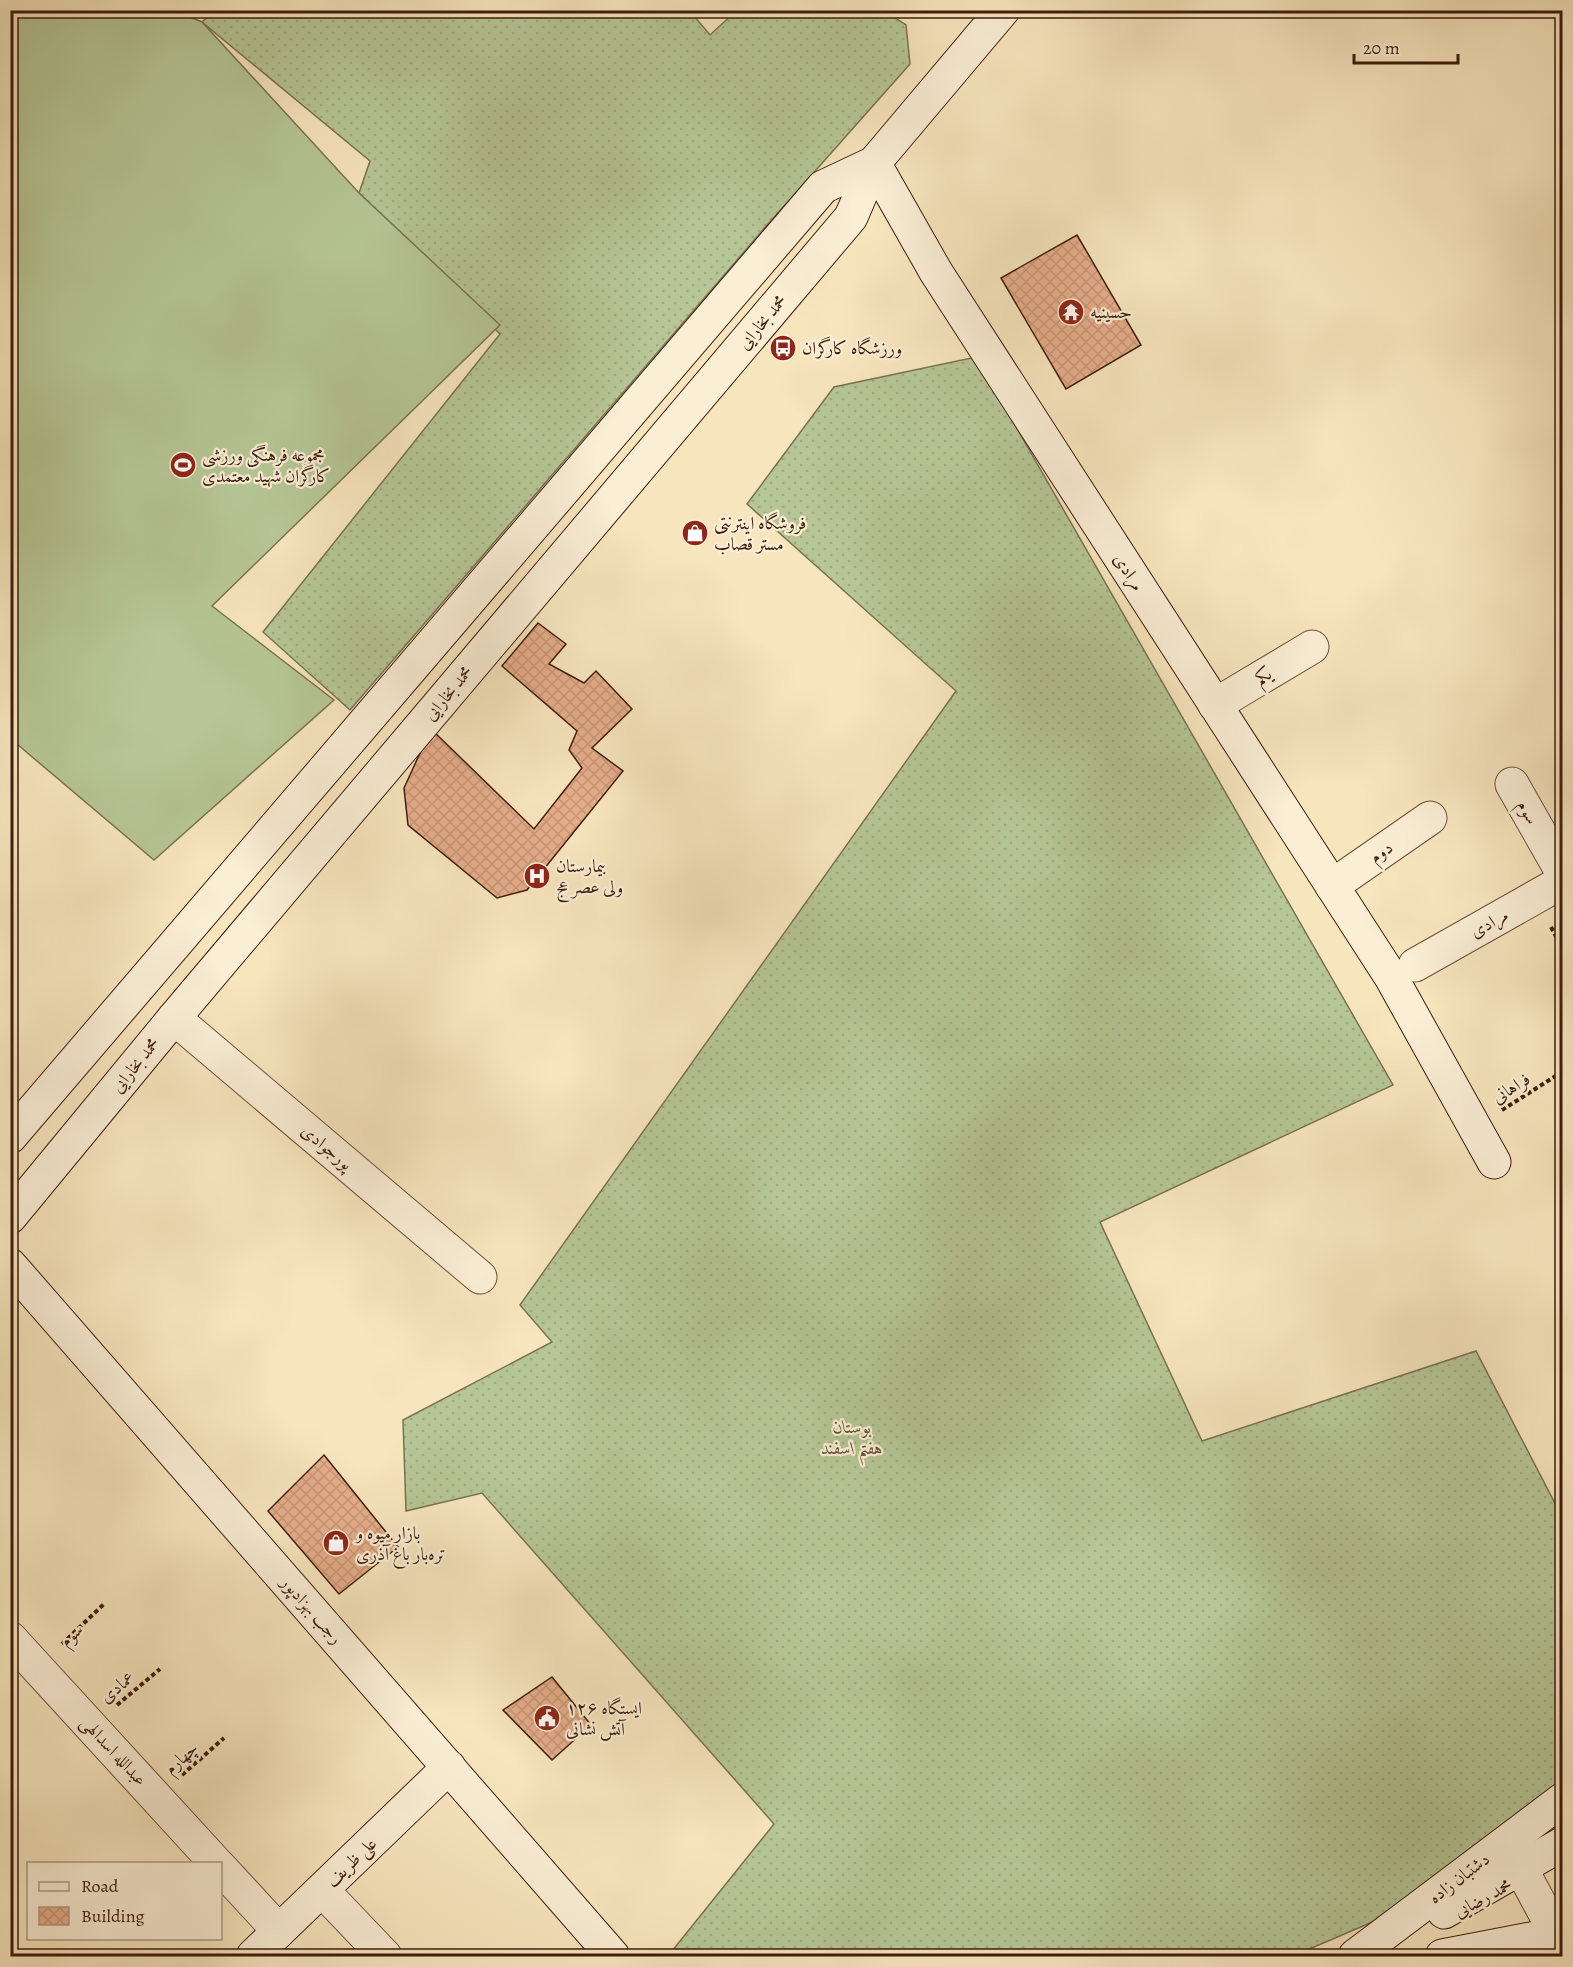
<svg xmlns="http://www.w3.org/2000/svg" width="1573" height="1967" font-family="Alegreya,Amiri,serif">
	<defs>
		<pattern id="grass-dots" width="8" height="8" patternUnits="userSpaceOnUse" patternTransform="scale(1.5)"><rect width="8" height="8" fill="#b6c696"/><path d="M2 2h.1M6 6h.1" fill="none" stroke="#9daa80" stroke-width="1.8" stroke-linecap="round"/></pattern>
		<pattern id="building-cross-hatch" width="8" height="8" patternUnits="userSpaceOnUse" patternTransform="scale(1.5)"><rect width="8" height="8" fill="#e6ad8a"/><path d="M0 0l8 8M0 8l8-8" fill="none" stroke="#c69476"/></pattern>
	</defs>
	<rect width="100%" height="100%" fill="#f7e5be"/>
	<filter id="stains"><feTurbulence type="fractalNoise" baseFrequency=".00333" numOctaves="4"/><feColorMatrix values="0 0 0 0 .2 0 0 0 0 .09 0 0 0 0 .02 0 0 0 .5 -.17"/></filter>
	<radialGradient id="worn" r=".72"><stop offset=".6" stop-color="#630" stop-opacity="0"/><stop offset="1" stop-color="#630" stop-opacity=".3"/></radialGradient>
	<g fill="url(#grass-dots)" stroke="#7a7251" stroke-width="1.5">
		<polygon points="215,10 689,10 710,35 736,11 885,11 906,25 910,64 762,231 350,710 263,632 500,334 359,193 370,161 202,22"/>
		<polygon points="976,357 1393,1085 1100,1222 1202,1441 1476,1351 1562,1517 1562,1809 1370,1923 1293,1956 668,1956 774,1824 482,1493 406,1511 403,1420 552,1342 520,1305 956,691 747,504 834,387"/>
	</g>
	<polygon fill="#b6c696" stroke="#7a7251" stroke-width="1.5" points="11,10 175,11 202,22 359,193 500,325 212,606 334,700 154,860 11,739"/>
	<g fill="url(#building-cross-hatch)" stroke="#3d1d0c" stroke-width="1.5">
		<polygon points="1077,235 1141,345 1066,389 1001,278"/>
		<polygon points="538,623 566,644 549,664 584,683 596,671 632,709 592,748 623,771 527,890 497,898 408,825 404,788 431,729 534,829 582,768 569,750 577,731 502,666"/>
		<polygon points="324,1455 398,1547 339,1594 268,1511"/>
		<polygon points="552,1677 591,1725 552,1760 503,1710"/>
	</g>
	<g fill="none" stroke-linecap="round" stroke-linejoin="round">
		<defs>
			<g id="street">
				<polyline points="1215,705 1312,647"/>
				<polyline points="1512,784 1562,872"/>
				<polyline points="1332,886 1430,818"/>
				<polyline points="1415,965 1562,882"/>
				<polyline points="174,1018 480,1277"/>
				<polyline points="10,1638 217,1864"/>
				<polyline points="220,1867 279,1931"/>
				<polyline points="1525,1876 1562,1945"/>
				<polyline points="322,1890 385,1956"/>
			</g>
			<g id="secondary">
				<polyline points="874,163 936,272 1391,977 1494,1162"/>
				<polyline points="10,1137 823,187 874,163"/>
				<polyline points="10,1217 174,1018 851,217 874,163 1003,10"/>
				<polyline points="10,1265 613,1956"/>
				<polyline points="1444,1912 1562,1844"/>
				<polyline points="253,1956 449,1767"/>
				<polyline points="1355,1956 1562,1800"/>
				<polyline points="1442,1956 1562,1933"/>
			</g>
		</defs>
		<use href="#street" stroke="#6c4f38" stroke-width="35"/>
		<use href="#secondary" stroke="#3d1d0c" stroke-width="35"/>
		<g stroke="#3d1d0c" stroke-width="4" stroke-dasharray="4.5 3" stroke-linecap="butt">
			<polyline points="1551,927 1562,948"/>
			<polyline points="1502,1110 1562,1072"/>
			<polyline points="10,1490 12,1488"/>
			<polyline points="62,1644 105,1603"/>
			<polyline points="117,1705 160,1669"/>
			<polyline points="182,1775 224,1738"/>
		</g>
		<use href="#street" stroke="#faeed5" stroke-width="33"/>
		<use href="#secondary" stroke="#faeed5" stroke-width="33"/>
	</g>
	<defs>
		<symbol id="temple-disc" viewBox="-11 -11 22 22"><circle r="9.5" fill="#8f2418" stroke="#faeed5"/><path d="M0-6L5-2H3V0L6.5 2.5H4V6H1.5V3h-3V6H-4V2.5H-6.5L-3 0V-2H-5Z" fill="#fff"/></symbol>
		<symbol id="bus-disc" viewBox="-11 -11 22 22"><circle r="9.5" fill="#8f2418" stroke="#faeed5"/><path d="M-5-6H5V4H4V6H2V4H-2V6H-4V4H-5ZM-3.5-4V0h7V-4ZM-3.5 1.2v1.5H-2V1.2ZM2 1.2v1.5H3.5V1.2Z" fill="#fff"/></symbol>
		<symbol id="stadium-disc" viewBox="-11 -11 22 22"><circle r="9.5" fill="#8f2418" stroke="#faeed5"/><path d="M0-5a6.5 5 0 1 0 0 10a6.5 5 0 1 0 0-10ZM-3.5-1.8h7v3.6h-7Z" fill="#fff"/></symbol>
		<symbol id="shop-disc" viewBox="-11 -11 22 22"><circle r="9.5" fill="#8f2418" stroke="#faeed5"/><path d="M-5-2.5h2.3a2.7 3.5 0 0 1 5.4 0H5L5.5 6h-11ZM-1.5-2.5h3a1.5 2.3 0 0 0-3 0Z" fill="#fff"/></symbol>
		<symbol id="hospital-disc" viewBox="-11 -11 22 22"><circle r="9.5" fill="#8f2418" stroke="#faeed5"/><path d="M-5-5h3v3.5h4V-5h3V5h-3V1.5h-4V5h-3Z" fill="#fff"/></symbol>
		<symbol id="civic-disc" viewBox="-11 -11 22 22"><circle r="9.5" fill="#8f2418" stroke="#faeed5"/><path d="M-.6-6.5H3V-4.5H.6V-3L4-1V1h2V6H-6V1h2V-1L-.6-3ZM-1.2 2.5V6h2.4V2.5Z" fill="#fff"/></symbol>
	</defs>
	<g fill-rule="evenodd">
		<use href="#temple-disc" x="1056" y="297" width="30" height="30"/>
		<use href="#bus-disc" x="768" y="333" width="30" height="30"/>
		<use href="#stadium-disc" x="168" y="450" width="30" height="30"/>
		<use href="#shop-disc" x="680" y="518" width="30" height="30"/>
		<use href="#hospital-disc" x="522" y="861" width="30" height="30"/>
		<use href="#shop-disc" x="321" y="1528" width="30" height="30"/>
		<use href="#civic-disc" x="532" y="1703" width="30" height="30"/>
	</g>
	<g text-anchor="middle" stroke-width="4.5" stroke-linejoin="round" paint-order="stroke">
		<g font-size="18" fill="#3d1d0c" stroke="#faeed5" text-anchor="start">
			<text x="1090" y="318">حسینیه</text>
			<text x="802" y="354">ورزشگاه کارگران</text>
			<text x="202" y="461">مجموعه فرهنگی ورزشی<tspan x="202" dy="21">کارگران شهید معتمدی</tspan></text>
			<text x="714" y="529">فروشگاه اینترنتی<tspan x="714" dy="21">مستر قصاب</tspan></text>
			<text x="556" y="872">بیمارستان<tspan x="556" dy="21">ولی عصر عج</tspan></text>
			<text x="356" y="1539">بازار میوه و<tspan x="356" dy="21">تره‌بار باغ آذری</tspan></text>
			<text x="566" y="1714">ایستگاه ۱۲۶<tspan x="566" dy="21">آتش نشانی</tspan></text>
		</g>
		<g font-size="18" fill="#3d1d0c" stroke="#faeed5">
			<text transform="translate(762 322) rotate(-50)" y="6">محمد بخارایی</text>
			<text transform="translate(1129 572) rotate(57)" y="6">مرادی</text>
			<text transform="translate(1263 676) rotate(-31)" y="6">یکم</text>
			<text transform="translate(448 693) rotate(-50)" y="6">محمد بخارایی</text>
			<text transform="translate(1528 812) rotate(60)" y="6">سوم</text>
			<text transform="translate(1381 852) rotate(-35)" y="6">دوم</text>
			<text transform="translate(1489 923) rotate(-29)" y="6">مرادی</text>
			<text transform="translate(135 1065) rotate(-51)" y="6">محمد بخارایی</text>
			<text transform="translate(1511 1088) rotate(-32)" y="6">فراهانی</text>
			<text transform="translate(327 1147) rotate(40)" y="6">پورجوادی</text>
			<text transform="translate(312 1610) rotate(49)" y="6">رجب بهزادپور</text>
			<text transform="translate(71 1635) rotate(-44)" y="6">سوم</text>
			<text transform="translate(117 1687) rotate(-39)" y="6">عمادی</text>
			<text transform="translate(114 1751) rotate(47)" y="6">عبدالله اسدالهی</text>
			<text transform="translate(181 1758) rotate(-42)" y="6">چهارم</text>
			<text transform="translate(351 1862) rotate(-44)" y="6">علی ظریف</text>
			<text transform="translate(1459 1878) rotate(-37)" y="6">دشتبان زاده</text>
			<text transform="translate(1483 1898) rotate(-28)" y="6">محمد رضایی</text>
		</g>
		<g font-size="18" font-style="italic" fill="#615035" stroke="#faeed5">
			<text x="852" y="1433">بوستان<tspan x="852" dy="21">هفتم اسفند</tspan></text>
		</g>
	</g>
	<rect width="1573" height="1967" fill="none" stroke="#f7e5be" stroke-width="36"/>
	<rect x="12" y="12" width="1549" height="1943" fill="none" stroke="#3d1d0c" stroke-width="3"/>
	<rect x="18" y="18" width="1537" height="1931" fill="none" stroke="#3d1d0c" stroke-width="1.5"/>
	<rect x="27" y="1862" width="195" height="78" fill="#faeed5" stroke="#ae9a85" stroke-width="1.5"/>
	<rect x="39" y="1882" width="30" height="9" fill="#faeed5" stroke="#ae9a85" stroke-width="1.5"/>
	<text x="81" y="1892" font-size="18" fill="#3d1d0c">Road</text>
	<rect x="39" y="1907" width="30" height="18" fill="url(#building-cross-hatch)" stroke="#ae9a85" stroke-width="1.5"/>
	<text x="81" y="1922" font-size="18" fill="#3d1d0c">Building</text>
	<path d="M1354 54v9h104v-9" fill="none" stroke="#3d1d0c" stroke-width="3"/>
	<text x="1363" y="54" font-size="18" fill="#3d1d0c" stroke="#faeed5" stroke-width="4.5" paint-order="stroke">20 m</text>
	<rect width="100%" height="100%" filter="url(#stains)"/>
	<rect width="100%" height="100%" fill="url(#worn)"/>
</svg>
